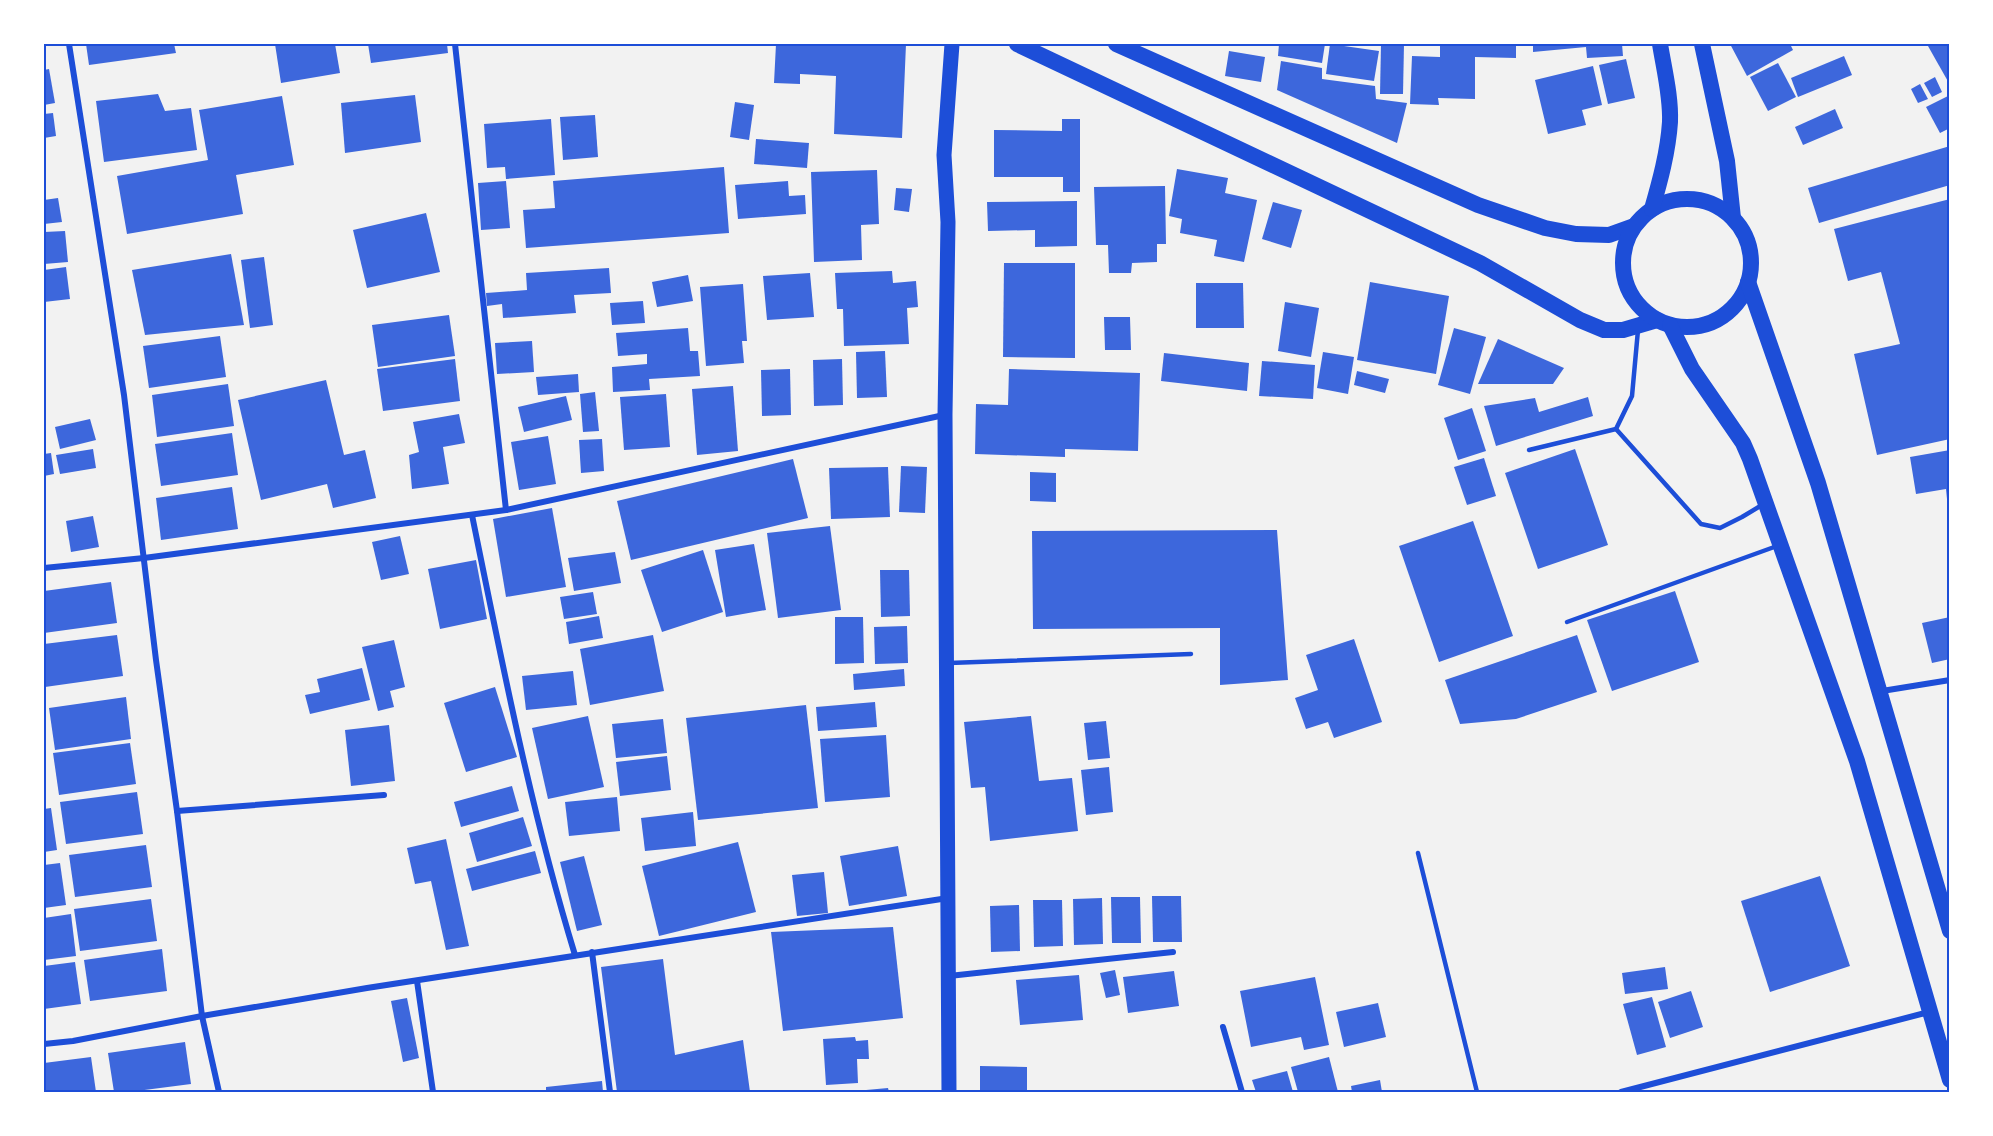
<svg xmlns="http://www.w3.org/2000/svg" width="1993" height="1136" font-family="'Exo 2',sans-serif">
	<rect width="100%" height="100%" fill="#f2f2f2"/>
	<g fill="#3d67dc">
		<polygon points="86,44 174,44 176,53 89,65"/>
		<polygon points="275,44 335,44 340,73 281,83"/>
		<polygon points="368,44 447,44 448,53 371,63"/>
		<polygon points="776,44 906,44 902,138 834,134 836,76 800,74 800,84 774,83"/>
		<rect x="1240" y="44" width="32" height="2"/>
		<polygon points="1279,44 1325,44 1322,63 1278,56"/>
		<polygon points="1330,44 1379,51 1374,81 1326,74"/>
		<polygon points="1381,44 1404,44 1403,94 1380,94"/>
		<polygon points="1440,44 1516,44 1516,58 1475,57 1475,99 1438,98 1439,105 1410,104 1412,56 1440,57"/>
		<polygon points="1533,44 1622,44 1623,56 1587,58 1586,47 1533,52"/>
		<polygon points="1730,44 1790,44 1793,50 1747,76"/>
		<polygon points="1932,44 1948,44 1950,46 1950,85 1928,46"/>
		<polygon points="1229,51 1265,57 1261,82 1225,76"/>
		<polygon points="1844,56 1852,75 1798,97 1791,78"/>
		<polygon points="1626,59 1635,98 1608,104 1599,65"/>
		<polygon points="1281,61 1322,68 1322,79 1375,86 1376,99 1407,103 1397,143 1277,90"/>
		<polygon points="1778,63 1796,97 1768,111 1750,77"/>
		<polygon points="1593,66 1602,105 1582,110 1586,125 1548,134 1535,80"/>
		<polygon points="49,69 55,103 44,105 44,70"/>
		<polygon points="1935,77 1942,92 1932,97 1924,83"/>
		<polygon points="1920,84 1928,99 1918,103 1911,89"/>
		<polygon points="158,94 165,111 191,108 197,150 104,162 96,101"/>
		<polygon points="415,95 421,142 345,153 341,103"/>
		<polygon points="1950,95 1950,128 1940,133 1926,107"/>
		<polygon points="282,96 294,165 236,175 243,214 127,234 117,176 208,160 199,110"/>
		<polygon points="735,102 754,105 749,140 730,137"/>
		<polygon points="1835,109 1843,128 1803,145 1795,127"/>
		<polygon points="53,113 56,136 44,138 44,114"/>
		<polygon points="595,115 598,157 563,160 560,117"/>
		<polygon points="551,119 555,175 506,179 505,167 487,168 484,124"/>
		<polygon points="1062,119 1080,119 1080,192 1063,192 1063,177 994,177 994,130 1062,131"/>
		<polygon points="756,139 809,143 807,168 754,164"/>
		<polygon points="1950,146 1950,185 1819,223 1808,188"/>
		<polygon points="724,167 729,233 526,248 523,210 555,208 553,181"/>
		<polygon points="1177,169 1228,178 1225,193 1257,200 1244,262 1214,256 1217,240 1180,233 1182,219 1169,216"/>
		<polygon points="877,170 879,224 861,225 862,260 814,262 811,172"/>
		<polygon points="506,181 510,228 481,230 478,183"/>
		<polygon points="788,181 789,196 805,195 806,214 738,219 735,185"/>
		<polygon points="1165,186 1166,244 1157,244 1157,262 1132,263 1131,273 1109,273 1108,245 1096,245 1094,187"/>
		<polygon points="896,188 912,189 909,212 894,210"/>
		<polygon points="58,198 62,222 44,224 44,200"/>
		<polygon points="1950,199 1950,439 1877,455 1854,354 1900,344 1881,272 1848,281 1834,229"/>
		<polygon points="1077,201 1077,246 1035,247 1035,230 988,231 987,202"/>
		<polygon points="1273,202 1302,210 1291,248 1262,239"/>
		<polygon points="426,213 440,272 367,288 353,230"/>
		<polygon points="65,231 68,262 44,264 44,232"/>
		<polygon points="231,254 244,325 145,335 132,270"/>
		<polygon points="264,257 273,325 250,328 241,260"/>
		<polygon points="1004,263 1075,263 1075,358 1003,357"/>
		<polygon points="66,267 70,299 44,302 44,270"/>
		<polygon points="609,268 611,293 574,295 576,313 503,318 502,304 487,306 486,293 527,290 526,273"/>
		<polygon points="892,271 893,283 916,281 918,307 907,308 909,344 844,346 843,309 837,309 835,273"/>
		<polygon points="810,273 814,317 767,320 763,276"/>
		<polygon points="688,275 693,301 657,307 652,282"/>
		<polygon points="1370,282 1449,296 1436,374 1357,360"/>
		<polygon points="1196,283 1243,283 1244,328 1196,328"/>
		<polygon points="743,284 747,341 742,341 744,363 706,366 700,287"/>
		<polygon points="643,301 645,323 612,325 610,303"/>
		<polygon points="1285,302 1319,308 1311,357 1278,351"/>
		<polygon points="449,315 455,356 378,367 372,325"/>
		<polygon points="1104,317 1130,317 1131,350 1105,350"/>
		<polygon points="688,328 690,351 698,351 700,376 649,379 650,390 613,392 612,367 647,364 647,354 618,356 616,333"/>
		<polygon points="1454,328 1486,337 1470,394 1438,385"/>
		<polygon points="220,336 226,377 149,388 143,346"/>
		<polygon points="1498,339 1564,368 1553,384 1478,384"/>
		<polygon points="532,341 534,372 497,374 495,343"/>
		<polygon points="885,351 887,397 857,398 856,352"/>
		<polygon points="1323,352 1354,357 1348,394 1317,388"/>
		<polygon points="1164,353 1249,363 1247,391 1161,381"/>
		<polygon points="455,359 460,401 383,411 377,369"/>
		<polygon points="842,359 843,405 814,406 813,360"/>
		<polygon points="1262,361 1315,365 1313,399 1259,396"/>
		<polygon points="790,369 791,415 762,416 761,370"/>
		<polygon points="1009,369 1140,373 1138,451 1065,449 1065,457 975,454 976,404 1008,405"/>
		<polygon points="1357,371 1389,379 1385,393 1354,385"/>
		<polygon points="578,374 579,392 538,395 536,377"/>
		<polygon points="326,380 344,455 365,450 376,498 333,508 327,484 261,500 238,400"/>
		<polygon points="228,384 234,426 157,437 152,395"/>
		<polygon points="733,386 738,451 697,455 692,389"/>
		<polygon points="595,392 599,431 583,432 580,394"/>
		<polygon points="666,394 670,447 624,450 620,397"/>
		<polygon points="566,396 572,420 524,432 518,407"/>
		<polygon points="1588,397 1593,416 1496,446 1484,406 1535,398 1539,412"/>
		<polygon points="1472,408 1486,451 1458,460 1444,418"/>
		<polygon points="459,414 465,443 443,447 449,484 412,489 409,455 419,452 413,422"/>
		<polygon points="90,419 96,440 60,449 55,427"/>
		<polygon points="232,433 238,475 161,486 155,444"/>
		<polygon points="548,436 556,484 519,490 511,442"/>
		<polygon points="602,439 604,471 581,473 579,440"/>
		<polygon points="93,449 96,468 60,474 56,455"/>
		<polygon points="1575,449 1608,545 1538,569 1505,473"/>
		<polygon points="1950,450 1950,499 1947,499 1946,489 1916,494 1910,457"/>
		<polygon points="51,453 54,474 44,476 44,454"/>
		<polygon points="1484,458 1496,496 1467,505 1454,467"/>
		<polygon points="793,459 808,518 631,560 617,501"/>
		<polygon points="901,466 927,467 925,513 899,512"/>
		<polygon points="888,467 890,517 831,519 829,468"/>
		<polygon points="1030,472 1056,473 1056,502 1030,501"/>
		<polygon points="232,487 238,529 161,540 156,498"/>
		<polygon points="552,508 566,587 506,597 493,519"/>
		<polygon points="93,516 99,547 71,552 66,521"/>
		<polygon points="1473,521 1513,636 1439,662 1399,546"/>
		<polygon points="830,526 841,610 778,618 767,533"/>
		<polygon points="1277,530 1288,680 1220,685 1220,628 1033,629 1032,531"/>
		<polygon points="400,536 409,574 381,580 372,542"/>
		<polygon points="754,544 766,610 726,617 715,550"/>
		<polygon points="703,550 723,612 662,632 641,570"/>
		<polygon points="615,552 621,583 574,591 568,558"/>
		<polygon points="476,560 487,619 440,629 428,569"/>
		<polygon points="880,570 909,570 910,616 881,617"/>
		<polygon points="111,582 117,623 44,633 44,591"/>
		<polygon points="1675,591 1699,662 1612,691 1587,620"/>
		<polygon points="593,592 597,614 564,619 560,597"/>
		<polygon points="599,616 603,638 569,644 566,622"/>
		<polygon points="835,617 863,617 864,663 835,664"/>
		<polygon points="1950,617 1950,659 1932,663 1922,623"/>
		<polygon points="907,626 908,663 875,664 874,627"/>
		<polygon points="117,635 123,676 45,687 44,644"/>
		<polygon points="653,635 664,691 590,705 580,649"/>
		<polygon points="1577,635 1597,692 1516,719 1460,724 1445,680"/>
		<polygon points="1354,639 1382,722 1334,738 1328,722 1306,729 1295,698 1318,690 1306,655"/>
		<polygon points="394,640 405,687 390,691 394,707 378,711 362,647"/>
		<polygon points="362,668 370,700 310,714 305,695 320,692 317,679"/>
		<polygon points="904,669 905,686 854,690 853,674"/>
		<polygon points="573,671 577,705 526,710 522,676"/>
		<polygon points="495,687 517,757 466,772 444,703"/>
		<polygon points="126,697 131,739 55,750 49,708"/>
		<polygon points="875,702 877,727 818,731 816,707"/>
		<polygon points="806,705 818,808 698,820 686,718"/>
		<polygon points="588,716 604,787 548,799 532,728"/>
		<polygon points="1031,716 1039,781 1072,778 1078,831 990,841 985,787 971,788 964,722"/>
		<polygon points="663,719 667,753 616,758 612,724"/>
		<polygon points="1106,721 1110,758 1088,760 1084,723"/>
		<polygon points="389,725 395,781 351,786 345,730"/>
		<polygon points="886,735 890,797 825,802 820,739"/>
		<polygon points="130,743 136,784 59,795 53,753"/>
		<polygon points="667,756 671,790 620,796 616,762"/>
		<polygon points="1109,767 1113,812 1086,815 1081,770"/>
		<polygon points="512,786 519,811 461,827 454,802"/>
		<polygon points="137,792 143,834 66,844 60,802"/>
		<polygon points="617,797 620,831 569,836 565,802"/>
		<polygon points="51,808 57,850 44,852 44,809"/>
		<polygon points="693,812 696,846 645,851 641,818"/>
		<polygon points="523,817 532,846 477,862 469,833"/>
		<polygon points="446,839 469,946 446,950 431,881 415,884 407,848"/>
		<polygon points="738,842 756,912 659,936 642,866"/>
		<polygon points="146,845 152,887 75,897 69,855"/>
		<polygon points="898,846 907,896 849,906 840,856"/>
		<polygon points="535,851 541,873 472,891 466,869"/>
		<polygon points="584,856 602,925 577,931 560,862"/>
		<polygon points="60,863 66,905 44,908 44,865"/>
		<polygon points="824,872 828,913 797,916 792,875"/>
		<polygon points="1820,876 1850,966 1770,992 1741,901"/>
		<polygon points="1152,896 1181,896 1182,942 1153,942"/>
		<polygon points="1111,897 1140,897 1141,943 1112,943"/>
		<polygon points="1102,898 1103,944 1074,945 1073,899"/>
		<polygon points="151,899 157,941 80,951 74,909"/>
		<polygon points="1033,900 1062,900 1063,946 1034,947"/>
		<polygon points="1019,905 1020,951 991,952 990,906"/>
		<polygon points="71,914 76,956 44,960 44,918"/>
		<polygon points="893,927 903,1018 783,1031 771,932"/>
		<polygon points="162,949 167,991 90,1001 84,960"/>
		<polygon points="663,959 675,1055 743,1040 750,1092 617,1092 601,967"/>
		<polygon points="75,962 81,1004 44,1009 44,966"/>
		<polygon points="1665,967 1668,989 1625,994 1622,973"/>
		<polygon points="1115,970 1120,995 1106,998 1100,973"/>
		<polygon points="1174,971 1179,1006 1128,1013 1123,977"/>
		<polygon points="1079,975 1083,1020 1020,1025 1016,980"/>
		<polygon points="1315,977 1329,1045 1304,1050 1301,1037 1251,1047 1240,991"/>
		<polygon points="1691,991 1703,1027 1670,1038 1658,1002"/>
		<polygon points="1652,997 1666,1047 1637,1055 1623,1004"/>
		<polygon points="407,998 419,1058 403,1062 391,1001"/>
		<polygon points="1378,1003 1386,1037 1344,1047 1336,1012"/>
		<polygon points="855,1037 856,1041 868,1040 869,1059 857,1059 858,1083 826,1085 823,1039"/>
		<polygon points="185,1042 191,1084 129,1092 114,1092 108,1053"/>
		<polygon points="91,1057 96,1092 44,1092 44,1063"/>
		<polygon points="1329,1057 1338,1092 1298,1092 1291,1067"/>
		<polygon points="980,1066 1027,1067 1027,1092 980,1092"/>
		<polygon points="1287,1071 1293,1092 1256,1092 1252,1080"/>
		<polygon points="1380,1080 1382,1092 1352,1092 1351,1086"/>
		<polygon points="602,1081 603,1092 546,1092 546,1087"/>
		<polygon points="888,1088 889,1092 855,1092 855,1091"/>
	</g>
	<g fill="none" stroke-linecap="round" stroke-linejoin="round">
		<g stroke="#1d4ed8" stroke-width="4.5">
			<polyline points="1616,429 1701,524 1720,528 1742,517 1762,505"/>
			<polyline points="1529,450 1616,429 1632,396 1638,330"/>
			<polyline points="1567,622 1777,546"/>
			<polyline points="949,663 1191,654"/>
			<polyline points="1418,853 1477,1092"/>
		</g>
		<g stroke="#1d4ed8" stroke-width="6">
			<polyline points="69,44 124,395 156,660 177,811 202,1016 219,1092"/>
			<polyline points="455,44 506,510"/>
			<path d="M472,515C502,663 531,811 575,955"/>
			<polyline points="44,568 144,558 506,510 944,415"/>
			<polyline points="1882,691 1950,680"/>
			<polyline points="177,811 384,795"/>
			<polyline points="592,952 610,1092"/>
			<polyline points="949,976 1173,952"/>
			<polyline points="417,981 433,1092"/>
			<polyline points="1223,1027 1242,1092"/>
			<polyline points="44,1044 73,1041 202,1016 367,988 948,898"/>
			<polyline points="1621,1092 1929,1012"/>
		</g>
		<polyline stroke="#1d4ed8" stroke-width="15" points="949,1092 945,415 948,222 944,155 952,44"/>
		<g stroke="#1d4ed8" stroke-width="16">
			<polyline points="1017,44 1480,263 1580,320 1604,330 1623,330 1657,320"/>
			<polyline points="1116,44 1478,205 1545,228 1576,234 1609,235 1634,226"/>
			<polyline points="1702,44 1727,161 1733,218"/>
			<circle cx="1687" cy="263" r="64"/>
			<path d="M1652,209C1660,181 1668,152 1670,122C1671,96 1664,69 1660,44"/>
			<polyline points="1748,282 1818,483 1950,931"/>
			<polyline points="1670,325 1692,369 1743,443 1750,459 1857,761 1950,1080"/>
		</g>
	</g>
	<rect width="1993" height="1136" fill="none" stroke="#ffffff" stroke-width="90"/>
	<rect x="45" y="45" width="1903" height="1046" fill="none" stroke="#1d4ed8" stroke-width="2"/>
</svg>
